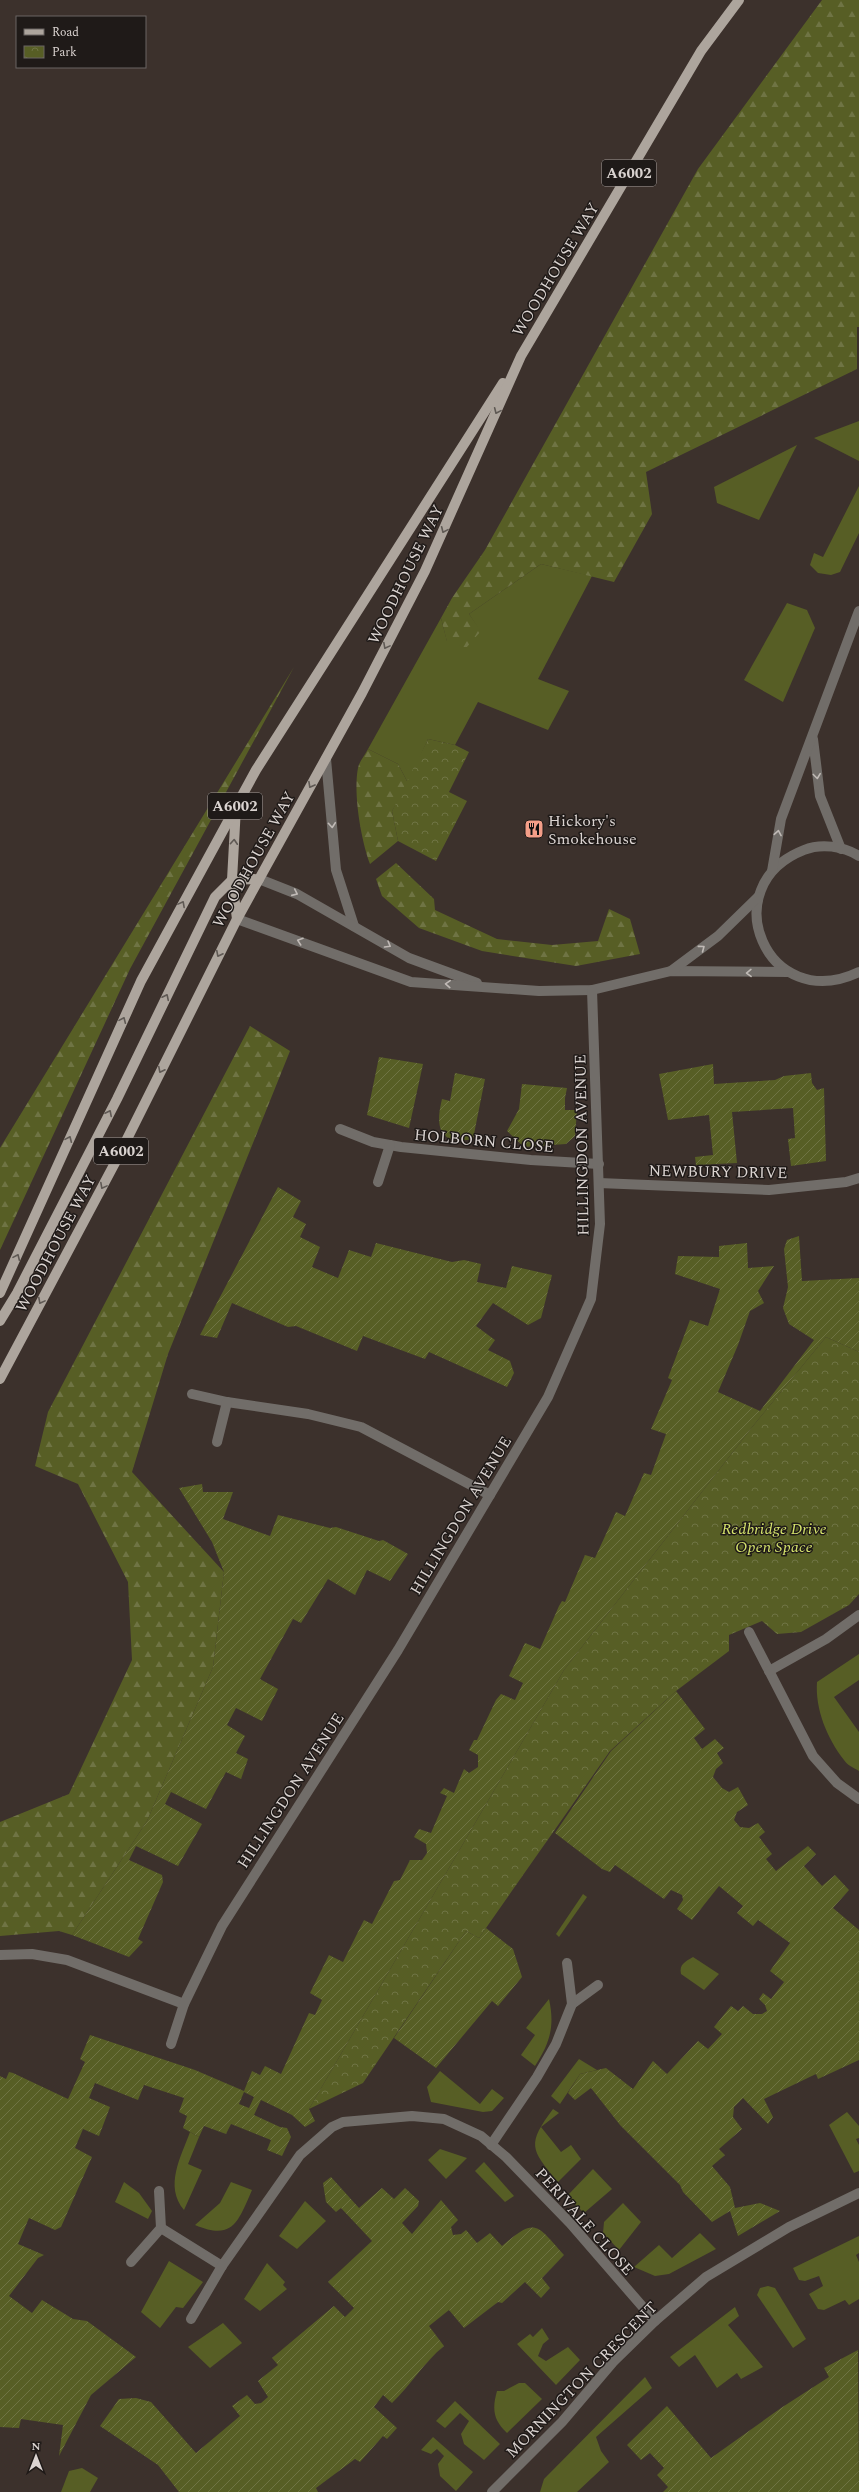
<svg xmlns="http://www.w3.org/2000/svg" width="859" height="2492" font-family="Spectral,serif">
	<defs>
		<pattern id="forest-firs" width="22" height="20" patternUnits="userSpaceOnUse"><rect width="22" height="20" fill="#575e25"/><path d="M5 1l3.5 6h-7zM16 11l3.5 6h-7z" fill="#6f7444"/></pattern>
		<pattern id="park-crowns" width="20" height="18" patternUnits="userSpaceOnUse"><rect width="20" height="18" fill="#575e25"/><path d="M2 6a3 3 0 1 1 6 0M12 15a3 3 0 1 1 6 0" fill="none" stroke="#6f7444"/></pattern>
		<pattern id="garden-furrows" width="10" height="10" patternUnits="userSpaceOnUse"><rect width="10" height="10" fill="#575e25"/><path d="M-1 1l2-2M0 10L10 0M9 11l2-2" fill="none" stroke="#6f7444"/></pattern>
	</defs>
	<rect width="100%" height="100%" fill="#3c312c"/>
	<g fill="#575e25">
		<polygon points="859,421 859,461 814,438"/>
		<polygon points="797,445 759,520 717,503 714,487"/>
		<polygon points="859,486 859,533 840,572 831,575 818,573 810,565 814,553 823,557"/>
		<polygon points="541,564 592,576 538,679 569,691 548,730 478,702 455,745 428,739 408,783 398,764 368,749 441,618 447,641 465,647 480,631 469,614"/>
		<polygon points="787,603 807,610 815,628 783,702 744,680"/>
		<path d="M859,1654V1680L834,1697L859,1732V1771C854,1768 847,1765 844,1760C827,1738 815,1709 817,1682Z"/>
		<polygon points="583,1894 587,1897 559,1937 556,1934"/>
		<path d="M693,1957L719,1974L704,1990L681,1974C679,1964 685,1962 693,1957Z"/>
		<path d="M549,1999C555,2026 550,2043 535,2066L521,2055L535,2035L526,2028Z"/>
		<polygon points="579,2059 597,2070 580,2074 560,2104 551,2096"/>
		<polygon points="440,2071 480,2104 492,2089 504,2098 492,2111 483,2112 431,2102 427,2087"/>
		<path d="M553,2109L559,2113L541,2127L561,2152L571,2145L581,2159L558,2182C530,2149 527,2144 553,2109Z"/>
		<polygon points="847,2112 859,2126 859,2138 856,2139 859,2145 859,2171 854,2173 829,2125"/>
		<path d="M190,2132L199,2137L188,2164L202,2170L184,2210C164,2186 181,2157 190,2132Z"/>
		<polygon points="440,2149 467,2158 446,2179 428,2160"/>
		<polygon points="484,2162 514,2196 505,2202 475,2171"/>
		<polygon points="593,2169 612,2189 584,2213 567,2196"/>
		<polygon points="124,2182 139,2193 152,2211 148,2219 115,2202"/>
		<path d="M231,2182L252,2190C238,2222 233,2241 195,2225L220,2203Z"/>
		<polygon points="305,2201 326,2221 297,2249 279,2236"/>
		<polygon points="623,2203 641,2222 619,2250 603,2233 604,2222"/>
		<polygon points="700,2233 716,2249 669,2274 655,2276 634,2267 659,2245 672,2258"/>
		<polygon points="859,2236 859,2253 856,2255 859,2262 859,2299 849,2305 845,2300 824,2310 818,2309 809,2294 823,2286 819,2276 805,2281 799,2280 793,2268"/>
		<polygon points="169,2261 203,2282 183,2308 176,2307 160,2328 141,2312"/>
		<polygon points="267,2263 285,2282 283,2285 287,2289 260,2311 244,2299"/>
		<polygon points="768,2286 775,2288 806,2339 793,2348 757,2295 760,2288"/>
		<polygon points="735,2307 739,2316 728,2325 763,2367 741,2379 737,2373 717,2388 695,2355 679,2367 670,2357"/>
		<polygon points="223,2323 242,2343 210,2368 188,2347"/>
		<polygon points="542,2328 549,2339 543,2344 538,2356 546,2361 568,2347 580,2360 556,2385 517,2344 530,2334 533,2337"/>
		<polygon points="645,2377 652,2388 596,2437 601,2451 609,2462 577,2492 540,2492 544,2479"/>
		<path d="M519,2383H525L542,2399L507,2433C493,2420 492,2409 497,2391H504Z"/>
		<polygon points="455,2401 500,2444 484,2460 464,2444 461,2434 469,2421 460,2413 445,2428 436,2421"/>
		<polygon points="433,2437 473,2472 456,2491 440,2476 438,2464 444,2456 437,2449 431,2454 421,2450"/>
		<polygon points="82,2468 98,2478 90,2492 61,2492 69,2471"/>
	</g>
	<g fill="url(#forest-firs)">
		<polygon points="822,0 859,0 859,327 857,327 857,369 646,472 652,514 614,582 541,564 469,614 481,631 466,648 447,642 441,618 452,598 485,550 698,169"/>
		<polygon points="294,667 130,969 0,1250 0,1148"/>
		<path d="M368,749L398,764L408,783L392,811L398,841L370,864C361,840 353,793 358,768C359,762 365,755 368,749Z"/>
		<polygon points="396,863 434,899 435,910 497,939 552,945 598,941 609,909 630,919 640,954 576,966 482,951 419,928 382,896 376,879"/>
		<polygon points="250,1026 290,1051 168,1354 132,1472 224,1572 213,1667 147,1821 72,1935 59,1931 0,1936 0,1822 69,1794 132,1660 128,1582 78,1484 35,1466 48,1412"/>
	</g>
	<g fill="url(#park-crowns)">
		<polygon points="428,739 455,745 469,752 449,792 467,801 436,861 398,841 392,811"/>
		<polygon points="826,1337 859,1352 859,1594 849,1605 801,1632 777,1634 762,1621 729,1635 729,1651 676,1691 610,1751 479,1938 466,1931 363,2083 309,2109 564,1670 753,1426"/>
	</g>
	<g fill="url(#garden-furrows)" fill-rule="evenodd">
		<polygon points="379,1057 423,1064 409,1128 367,1115"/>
		<polygon points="713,1064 714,1084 775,1080 784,1076 811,1073 812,1083 817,1090 824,1088 826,1161 791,1166 788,1139 795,1138 793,1108 732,1112 737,1163 696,1165 695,1157 713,1155 709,1115 668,1120 659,1074"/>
		<path d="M455,1073L485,1079L473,1139C439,1146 435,1127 442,1099L450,1101Z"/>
		<polygon points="522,1084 567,1088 565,1098 565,1110 577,1110 575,1136 566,1144 524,1147 507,1131 519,1109"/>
		<polygon points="278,1187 301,1201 293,1217 306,1224 300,1237 320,1247 312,1267 338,1278 349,1250 371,1257 376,1243 452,1262 464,1260 481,1264 477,1282 506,1288 512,1266 552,1275 541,1318 528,1325 493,1303 476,1326 495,1340 488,1350 510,1361 514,1373 507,1387 429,1352 425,1359 363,1336 357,1351 296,1326 288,1327 232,1303 217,1338 200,1335"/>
		<path d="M799,1236L802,1281L859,1278V1352L826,1337L753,1426L564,1670L309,2109L315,2121L305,2127L292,2115L261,2100L254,2115L280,2127L287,2128L291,2137L282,2156L267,2150L271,2140L231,2124L226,2134L204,2126L199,2137L183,2128L187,2116L179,2112L184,2098L144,2085L138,2100L95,2083L89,2098L110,2107L99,2136L83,2129L75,2148L92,2157L61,2227L55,2230L29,2218L18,2244L44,2255L38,2258L9,2296L32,2313L42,2300L73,2319L87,2321L136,2357L91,2395L59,2456L63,2425L21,2419L19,2428L0,2427V2076L6,2079L9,2072L13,2073L68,2099L85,2062L80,2059L90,2035L195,2070L244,2091L252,2071L260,2075L265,2066L281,2074L309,2013L315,2015L322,2000L310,1993L329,1955L343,1962L364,1920L372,1924L394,1881L400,1880L410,1860H422L427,1853L426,1844L414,1837L419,1829L431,1833L447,1796L440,1793L444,1788L454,1793L464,1769L469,1773L478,1767V1755L469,1750L474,1740H477L496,1700L501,1694L515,1700L523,1683L509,1676L525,1643L540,1649L559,1606L562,1601L565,1602L585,1555L595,1558L616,1512L625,1516L644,1473L651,1475L666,1434L651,1429L672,1380L668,1378L690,1320L708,1326L720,1289L675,1274L678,1256L719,1257V1246L747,1243L748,1268L774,1266L758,1291L764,1303L750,1311L738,1345L718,1392L760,1411L814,1340L789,1324L783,1308L788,1287L784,1249L787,1240ZM244,2092L254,2097L249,2108L239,2104Z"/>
		<polygon points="202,1484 203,1492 233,1492 223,1519 270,1536 278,1515 330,1528 336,1527 379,1541 383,1540 408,1554 390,1581 367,1570 355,1595 328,1579 301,1623 293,1619 260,1679 278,1689 262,1721 236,1708 227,1725 245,1736 236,1753 248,1759 241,1779 226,1772 206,1809 171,1792 165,1804 202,1824 178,1866 136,1846 129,1860 162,1875 163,1882 138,1939 143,1942 129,1957 72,1935 147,1821 213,1667 224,1572 212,1542 179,1488"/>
		<polygon points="676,1691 705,1729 694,1738 702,1749 715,1739 724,1748 717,1753 723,1763 716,1769 713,1777 722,1788 729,1792 738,1787 748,1805 737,1812 734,1820 740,1827 749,1828 758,1823 765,1832 759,1837 772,1854 766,1859 776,1871 808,1846 816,1854 804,1866 822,1886 835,1875 849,1890 833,1908 859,1930 859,2060 818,2079 816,2074 764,2099 773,2117 768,2124 743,2098 734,2107 733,2117 742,2129 719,2149 725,2155 712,2166 730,2187 735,2208 760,2203 780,2211 738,2236 730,2211 712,2222 683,2192 680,2185 620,2125 591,2088 575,2100 568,2093 580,2074 606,2068 633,2089 653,2061 667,2074 698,2041 708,2049 722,2034 714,2027 731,2006 738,2011 743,2006 753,2014 762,2014 767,2011 765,2005 759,1999 763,1993 771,1999 784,1982 770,1971 790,1943 758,1920 753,1926 737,1913 743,1906 719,1886 692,1920 677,1909 683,1900 682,1895 671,1890 664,1899 615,1865 610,1872 602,1869 555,1833 611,1751"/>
		<polygon points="486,1928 513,1949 522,1977 498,2006 492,2001 436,2068 394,2038 466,1931 479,1938"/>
		<path d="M331,2177L359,2208L382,2188L394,2199L405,2188L419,2201L418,2206L402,2223L412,2234L441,2200L458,2220L451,2227L453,2235L461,2234L466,2230L477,2243L490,2233L502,2246C536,2217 536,2224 564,2255L542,2278L550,2288L541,2298L525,2282L502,2303L498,2302L464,2328L449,2310L429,2326L444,2346C424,2362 411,2385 392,2403L383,2395L374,2407L397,2428L387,2439L383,2436L360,2462L355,2459L316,2488L318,2492H179L158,2465L100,2426L119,2399L136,2398L151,2402L196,2453L240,2416L232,2406L247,2395L255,2404L261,2403L268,2397L258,2381L278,2365L272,2358L334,2306L345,2317L354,2308L328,2282L372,2241L341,2208L336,2212L326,2202L323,2183Z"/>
		<polygon points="858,2350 859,2492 663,2492 668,2487 657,2475 664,2468 650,2453 641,2460 627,2445 667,2406 711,2458 781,2408 829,2377 824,2368"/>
	</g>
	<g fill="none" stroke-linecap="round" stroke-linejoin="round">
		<g stroke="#716d69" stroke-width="10">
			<polyline points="813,739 820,796 841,849"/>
			<polyline points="326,759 336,870 354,926"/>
			<path d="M859,856C843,846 821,843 804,850C712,886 767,1016 859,972"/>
			<polyline points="772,871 781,819 859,611"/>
			<polyline points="259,879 297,894 409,958 477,983"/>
			<polyline points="237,919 411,982 539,991 592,990 671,971 788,972"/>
			<polyline points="671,971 718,936 758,897"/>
			<polyline points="340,1129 373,1142 401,1147 531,1160 599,1164"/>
			<polyline points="378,1182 390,1145"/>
			<polyline points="599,1183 769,1190 846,1182 859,1178"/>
			<polyline points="192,1394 227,1402 308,1414 361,1427 490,1495"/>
			<polyline points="217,1442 227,1402"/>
			<polyline points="749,1632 813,1756 837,1783 859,1799"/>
			<polyline points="769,1671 826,1639 859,1615"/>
			<polyline points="0,1955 32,1954 67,1960 184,2004"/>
			<polyline points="572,2004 598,1985"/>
			<polyline points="171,2044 184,2004 222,1926 398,1650 548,1397 591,1299 600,1224 592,990"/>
			<polyline points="491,2145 537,2077 556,2044 572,2004 567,1963"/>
			<polyline points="161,2228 222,2266"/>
			<polyline points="131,2262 161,2228 159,2191"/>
			<polyline points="191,2319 222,2266 300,2155 332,2127 343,2122 412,2116 444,2119 481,2136 506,2157 570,2223 655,2321"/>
			<polyline points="492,2492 562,2422 613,2362 655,2321 706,2277 789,2227 859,2193"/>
		</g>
		<g stroke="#ada59d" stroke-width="10">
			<polyline points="236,807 232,880 237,919"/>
			<polyline points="0,1293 141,981 256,770 503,383"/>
			<polyline points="0,1321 17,1293 117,1099 215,897 232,880 259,879"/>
			<polyline points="0,1379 116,1161 237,919 362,693 425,571 521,356 701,51 739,0"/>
		</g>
	</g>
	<defs><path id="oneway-chevron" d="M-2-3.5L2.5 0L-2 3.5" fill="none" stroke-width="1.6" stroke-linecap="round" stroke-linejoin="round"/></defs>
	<g stroke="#5f5954">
		<use href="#oneway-chevron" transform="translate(497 411) rotate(114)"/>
		<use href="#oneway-chevron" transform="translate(444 530) rotate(114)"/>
		<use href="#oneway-chevron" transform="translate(386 646) rotate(118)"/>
		<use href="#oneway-chevron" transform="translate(311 785) rotate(119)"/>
		<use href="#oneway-chevron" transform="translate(234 842) rotate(-86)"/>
		<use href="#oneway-chevron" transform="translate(182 904) rotate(-62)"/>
		<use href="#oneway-chevron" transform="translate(219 954) rotate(117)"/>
		<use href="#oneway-chevron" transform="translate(166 997) rotate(-64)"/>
		<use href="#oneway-chevron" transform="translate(123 1020) rotate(-66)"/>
		<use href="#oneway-chevron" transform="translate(161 1070) rotate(117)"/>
		<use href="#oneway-chevron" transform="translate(109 1113) rotate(-63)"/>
		<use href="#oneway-chevron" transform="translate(69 1139) rotate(-66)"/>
		<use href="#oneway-chevron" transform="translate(103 1186) rotate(118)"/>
		<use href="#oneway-chevron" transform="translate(17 1257) rotate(-66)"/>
		<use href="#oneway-chevron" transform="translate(41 1301) rotate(118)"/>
	</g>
	<g stroke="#c0bab6">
		<use href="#oneway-chevron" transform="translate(817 776) rotate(83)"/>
		<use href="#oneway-chevron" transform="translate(332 825) rotate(85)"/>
		<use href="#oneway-chevron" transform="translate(778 833) rotate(-80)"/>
		<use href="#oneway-chevron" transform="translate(295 893) rotate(24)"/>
		<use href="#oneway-chevron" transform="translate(300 941) rotate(-161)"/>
		<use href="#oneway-chevron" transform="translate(388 945) rotate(30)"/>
		<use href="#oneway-chevron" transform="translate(702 948) rotate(-37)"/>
		<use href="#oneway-chevron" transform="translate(749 973) rotate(179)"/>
		<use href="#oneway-chevron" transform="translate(448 984) rotate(-177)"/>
	</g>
	<defs>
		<symbol id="restaurant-square" viewBox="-11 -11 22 22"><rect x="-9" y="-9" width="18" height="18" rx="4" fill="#f49e88" stroke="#1f1a18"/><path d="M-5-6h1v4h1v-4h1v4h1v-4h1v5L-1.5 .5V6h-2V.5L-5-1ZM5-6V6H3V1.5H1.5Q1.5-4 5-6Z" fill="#111"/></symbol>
	</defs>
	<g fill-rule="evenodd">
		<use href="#restaurant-square" x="523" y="818" width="22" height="22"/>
	</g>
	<g text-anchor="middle" stroke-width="3" stroke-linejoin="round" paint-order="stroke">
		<g fill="#1f1a18" stroke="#a29c99" stroke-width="1">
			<rect x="602" y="160" width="54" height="26" rx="3"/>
			<rect x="208" y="793" width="54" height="26" rx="3"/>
			<rect x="94" y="1138" width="54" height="26" rx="3"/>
		</g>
		<g font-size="15" font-weight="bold" fill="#dad3d0">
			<text x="629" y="178">A6002</text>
			<text x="235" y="811">A6002</text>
			<text x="121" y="1156">A6002</text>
		</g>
		<g font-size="16" fill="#dad3d0" stroke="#1f1a18">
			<text transform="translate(555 269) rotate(-59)" y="6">WOODHOUSE WAY</text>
			<text transform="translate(405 574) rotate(-64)" y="6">WOODHOUSE WAY</text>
			<text transform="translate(253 859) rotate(-61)" y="6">WOODHOUSE WAY</text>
			<text transform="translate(484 1140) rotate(5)" y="6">HOLBORN CLOSE</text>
			<text transform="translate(581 1145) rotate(-91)" y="6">HILLINGDON AVENUE</text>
			<text transform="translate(718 1171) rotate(1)" y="6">NEWBURY DRIVE</text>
			<text transform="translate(55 1243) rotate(-62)" y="6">WOODHOUSE WAY</text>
			<text transform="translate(460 1515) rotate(-59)" y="6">HILLINGDON AVENUE</text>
			<text transform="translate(290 1790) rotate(-57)" y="6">HILLINGDON AVENUE</text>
			<text transform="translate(585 2221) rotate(48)" y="6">PERIVALE CLOSE</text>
			<text transform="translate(581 2379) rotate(-46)" y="6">MORNINGTON CRESCENT</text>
		</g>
		<g font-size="16" fill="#dad3d0" stroke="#1f1a18" text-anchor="start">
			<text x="548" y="826">Hickory's<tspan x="548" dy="18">Smokehouse</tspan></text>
		</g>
		<g font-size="16" font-style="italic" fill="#d5e36c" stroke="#1f1a18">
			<text x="774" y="1534">Redbridge Drive<tspan x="774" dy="18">Open Space</tspan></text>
		</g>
	</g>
	<rect x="16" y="16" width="130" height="52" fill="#1f1a18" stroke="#6a6462"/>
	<rect x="24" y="29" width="20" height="6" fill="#ada59d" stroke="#6a6462"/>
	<text x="52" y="36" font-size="12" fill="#dad3d0">Road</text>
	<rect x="24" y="46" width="20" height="12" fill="url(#park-crowns)" stroke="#6a6462"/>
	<text x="52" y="56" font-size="12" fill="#dad3d0">Park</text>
	<g transform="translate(36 2456)" stroke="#1f1a18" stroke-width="3" paint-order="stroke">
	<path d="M0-3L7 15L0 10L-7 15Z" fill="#dad3d0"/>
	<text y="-6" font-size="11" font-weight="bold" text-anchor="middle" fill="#dad3d0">N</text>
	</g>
</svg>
